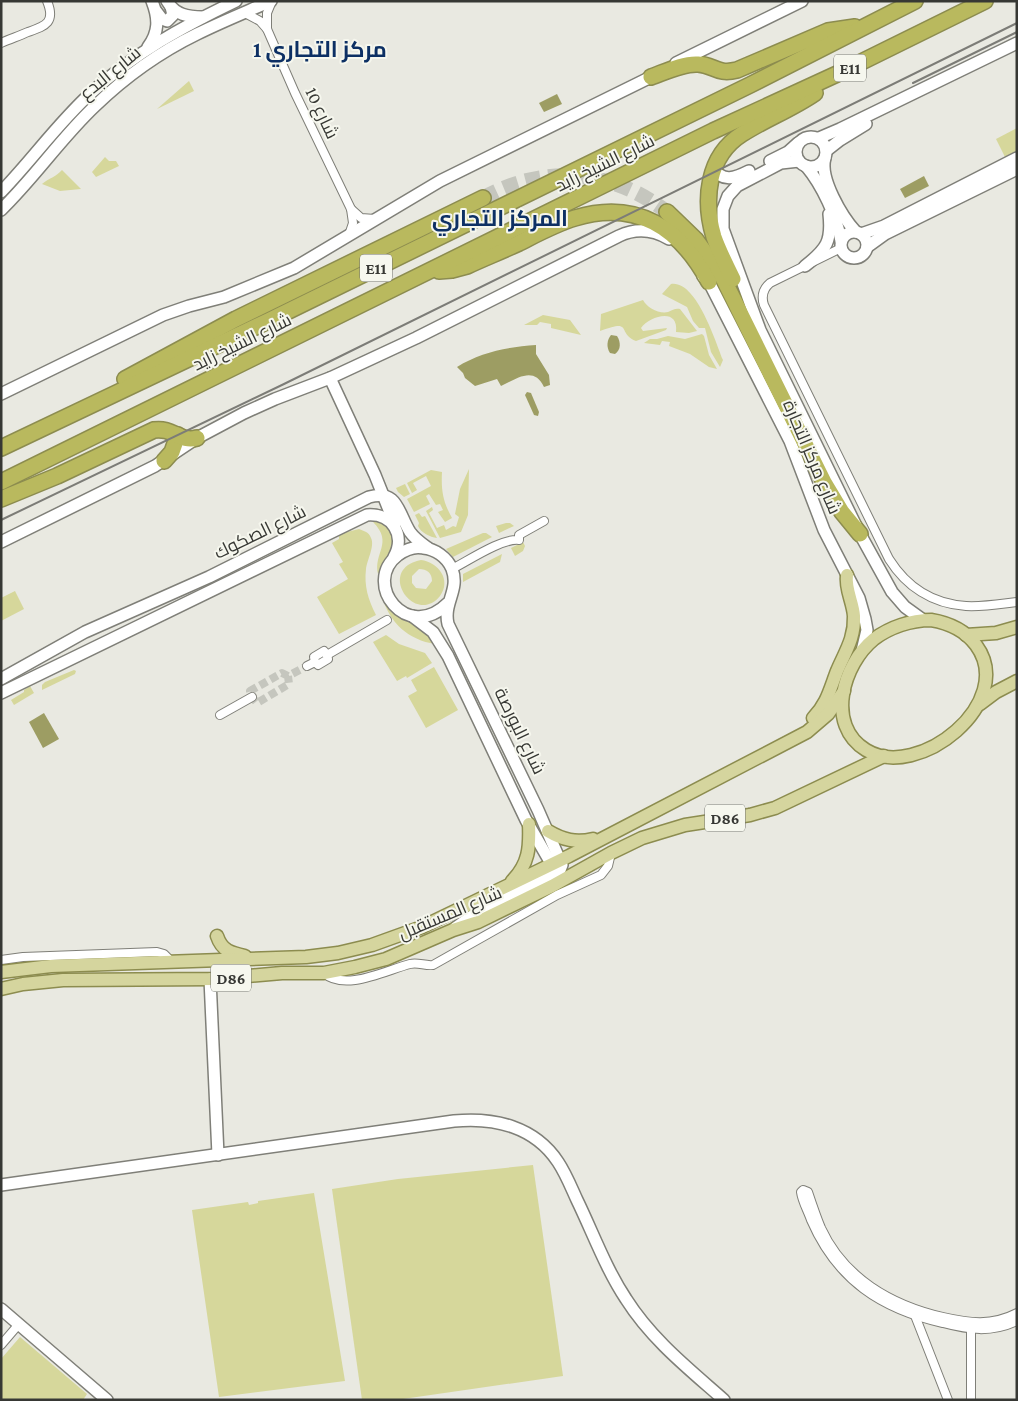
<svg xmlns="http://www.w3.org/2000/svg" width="1018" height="1401" font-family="'Crimson Pro',Cairo,serif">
	<rect width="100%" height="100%" fill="#e9e9e1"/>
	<g fill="#d6d79b" fill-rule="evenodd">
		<polygon points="189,81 194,91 157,109"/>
		<polygon points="1017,128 1017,151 1005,157 996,139"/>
		<polygon points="105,157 109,161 116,161 119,166 96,177 92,172"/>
		<path d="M62,170L81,189L60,191L42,184C49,178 56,177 62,170Z"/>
		<path d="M671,284C696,280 715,340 723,360L720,367L711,352L705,328H699L693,321L687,307L662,294Z"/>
		<path d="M643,300C647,308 659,314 668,312C673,310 675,308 680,309L697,331L689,333L676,332C679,307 650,316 641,328L643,331L667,328L666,330L636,341C616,333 634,318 600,331L601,314Z"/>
		<polygon points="543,315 570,320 581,335 551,328 551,324 540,322 537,325 524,325"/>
		<polygon points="702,334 704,336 709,355 717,369 709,367 690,354 669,346 670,342 662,341 660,345 644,343 650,339 657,339 668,336 685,339"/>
		<polygon points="469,469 468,515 461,532 440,538 426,511 432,507 433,510 429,513 437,528 444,525 446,530 453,526 456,527 459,517 455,514 460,489"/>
		<path d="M431,470L442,472C441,491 443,502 452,518L445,522L438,512L443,510L440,504L436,505L429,494L426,496L430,504L414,512L407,499L431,486L426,476L413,483L417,490L412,493L407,483Z"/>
		<polygon points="405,484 410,494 404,497 398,492 396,488"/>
		<path d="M419,513L422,517L425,516L437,538C430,537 421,533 418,526L419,523L415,515Z"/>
		<path d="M374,520C399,528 395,541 386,560C383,565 382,570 378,574C373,553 394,543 373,522Z"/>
		<polygon points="506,523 510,523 514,526 499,533 496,526"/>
		<path d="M359,529C364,531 369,532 371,538C375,546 367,560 366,569C364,586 368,599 376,615L339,634L317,597L348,579L339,564L343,562L332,543L339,539V534Z"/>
		<polygon points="483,533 486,533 492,537 453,557 446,549"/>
		<polygon points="523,542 525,546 523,551 515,556 511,548"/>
		<polygon points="502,554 500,562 463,582 463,574"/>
		<path d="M421,560C438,562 452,580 440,596C415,627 375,569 421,560ZM419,569C427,569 432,573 432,581L426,589L416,588L412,583V576Z"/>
		<polygon points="15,591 24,609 1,621 1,598"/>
		<path d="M382,596C393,621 422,622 435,644C409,640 389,623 382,596Z"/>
		<polygon points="386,635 399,644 425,653 432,663 407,678 406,676 397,681 373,642"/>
		<polygon points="434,667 458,710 426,728 408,696 417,691 411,680"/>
		<polygon points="74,670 76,671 75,674 42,690 42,685 45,682"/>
		<polygon points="30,686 34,693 14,705 11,700 24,692 24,690"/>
		<polygon points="533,1165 563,1376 396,1400 362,1400 332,1189 398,1179"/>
		<polygon points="314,1193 345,1381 219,1397 192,1210 248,1202 249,1205 258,1203 258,1201"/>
		<polygon points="20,1337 87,1394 83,1400 1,1400 1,1359"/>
	</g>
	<g fill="#9d9d63">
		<polygon points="557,94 562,104 544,112 539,103"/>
		<polygon points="924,176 929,186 905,198 900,189"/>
		<path d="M611,335L617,336C621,342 621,350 615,354L610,353C606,347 607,340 611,335Z"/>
		<path d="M536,345V354L549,375L550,385L544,387C534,365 516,379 501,386L497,379L475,386L465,378L463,373L457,367C481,352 508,347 536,345Z"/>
		<polygon points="527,392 531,393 539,412 538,416 534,415 525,395"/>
		<polygon points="44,713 59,739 43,748 29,722"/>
	</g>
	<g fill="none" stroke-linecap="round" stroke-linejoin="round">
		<polyline stroke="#c5c6be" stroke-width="8" stroke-dasharray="8 4" stroke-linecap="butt" points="288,676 282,673 250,691 252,697 257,703 289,684 288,676 307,666"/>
		<path stroke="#c5c6be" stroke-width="15" stroke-dasharray="15 8" stroke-linecap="butt" d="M483,198C545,164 611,169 667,212"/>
		<defs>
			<g id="street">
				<polyline points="272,1 267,13 267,29 295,93 351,209 353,223 349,235"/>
				<polyline points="245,13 260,21 267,29"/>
				<path d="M1,43C10,39 19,36 28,32C45,26 56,23 47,1"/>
				<polyline points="351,209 361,218 375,219"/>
				<path d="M841,248L770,283C763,289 761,296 764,305L889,559C906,586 932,604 966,606C983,607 1000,604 1017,602"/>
				<path d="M452,569C468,561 502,538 519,540V535L544,521"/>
				<polyline points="327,655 387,620"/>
				<polyline points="315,662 314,657 324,651 327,655"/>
				<polyline points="307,666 315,662 318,665 328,659 327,655"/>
				<polyline points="220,715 252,697"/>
				<polyline points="1,960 23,957 157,952 164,954 172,962"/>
				<path d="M324,973C345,992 386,970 410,964C418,962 425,966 433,965L557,895L601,875L608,866L611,853"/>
				<polyline points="914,1313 948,1400"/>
				<path d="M1017,1313C992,1326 969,1323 943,1317C891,1305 844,1278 821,1228C816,1216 812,1204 808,1192L803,1190L801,1192C802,1201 808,1211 811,1220C837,1280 881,1309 943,1323C969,1330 991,1333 1017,1321"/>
				<polyline points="971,1324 971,1400"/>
				<polyline points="1,1345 19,1324"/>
			</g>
			<g id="secondary">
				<path d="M167,1C175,15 188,17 203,17"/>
				<polyline points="156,11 162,19 167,21 173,15 171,7"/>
				<path d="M148,47C159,32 159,19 152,1"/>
				<polyline points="676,63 802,1"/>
				<circle cx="811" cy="152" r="15"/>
				<polyline points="819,138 840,129 1017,43"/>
				<polyline points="826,151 840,140 866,124"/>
				<path d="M825,158C819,178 842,217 856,232"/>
				<polyline points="770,161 788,152 798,143"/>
				<polyline points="799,161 781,163 737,186 728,196 723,209 723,229 760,330 860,534 892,592 905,607 923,620"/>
				<path d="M806,166C822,185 837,217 841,241"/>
				<path d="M713,168C723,183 735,178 749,171"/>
				<path d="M1,192C32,160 58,123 91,93C134,53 184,26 236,1"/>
				<path d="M1,210C35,177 61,138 95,106C125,77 160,52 197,34C221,22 246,12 271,1"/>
				<circle cx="854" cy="245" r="13"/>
				<polyline points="861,234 884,226 1017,158"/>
				<polyline points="867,247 885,234 1017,169"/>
				<path d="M805,266C827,249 832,241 829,214"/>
				<polyline points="703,276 709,282 790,441 824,530 859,598 865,619 867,630 862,651"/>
				<polyline points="330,378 375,475 395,525"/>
				<polyline points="1,394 163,315 189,306 224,297 294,268 440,181 657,74"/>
				<path d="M1,542L155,466L197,438L244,413L275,399L330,378L416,338L619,236C636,228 652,229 669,239"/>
				<path d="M448,603C407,644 361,583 398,555C405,550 414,546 423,548C435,549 447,557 452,569C460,590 443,603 448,624L538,810L562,865L560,870L557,873L475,914L455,928"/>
				<polyline points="412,616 433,632 448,656 526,820 556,872"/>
				<path d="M1,679L85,632L209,577L369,497C398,489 398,513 410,532C415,539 421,543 428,548"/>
				<path d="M1,693L367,515C392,513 406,535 394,557"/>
				<polyline points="210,979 218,1155"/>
				<path d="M1,1185L454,1121C495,1117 535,1127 558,1162C566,1174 571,1187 577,1200C593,1233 606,1269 626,1299C652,1340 689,1369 724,1400"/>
				<polyline points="1,1309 107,1400"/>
			</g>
			<g id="primary">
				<path d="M931,620C949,623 965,630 976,645C1018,702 918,782 866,750C825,725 843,664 874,639C890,627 911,620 931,620Z"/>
				<polyline points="966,635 996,633 1017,627"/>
				<polyline points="980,704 996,692 1017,681"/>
				<path d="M813,718C827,704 830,689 837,671C845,652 855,638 854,616C853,602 845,589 847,575"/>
				<path d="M548,831C563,840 576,843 593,839"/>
				<path d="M512,881C529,864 530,847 529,824"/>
				<path d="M217,936C222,951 231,953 245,956"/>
				<polyline points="1,972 51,966 306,957 338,953 372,945 422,927 569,856 807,732 828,714 844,691"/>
				<polyline points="1,989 23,984 63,980 215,979 282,973 324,973 355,967 386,959 453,930 478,922 552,886 611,853 642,838 685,825 750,815 775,808 884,756"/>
			</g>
			<g id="highway">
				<path d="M651,77C665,72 683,63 698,64C714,65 717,75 737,70L828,31L855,27"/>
				<polyline points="667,212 696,240 722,276 824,482 842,512 860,534"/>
				<path d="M439,271L452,270L467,266C484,258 502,251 519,243C537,234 555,224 575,218C637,199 680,228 709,282"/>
				<path d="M733,279C726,265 719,251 714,237C703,200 707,156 742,134C765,119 792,109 815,93"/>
				<polyline points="125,379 236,319 483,198"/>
				<polyline points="1,448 270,320 750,85 915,1"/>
				<polyline points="164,461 172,452 178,435"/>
				<polyline points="1,482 713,131 837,74 985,1"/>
				<path d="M1,499L57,476L154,430C173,427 180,443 197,438"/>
			</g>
		</defs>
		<use href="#street" stroke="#7f7f78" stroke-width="10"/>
		<use href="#secondary" stroke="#7f7f78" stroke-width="14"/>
		<use href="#primary" stroke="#8c8c4f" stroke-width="15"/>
		<use href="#highway" stroke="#8c8c4f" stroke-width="18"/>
		<use href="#street" stroke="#fff" stroke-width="8"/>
		<use href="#secondary" stroke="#fff" stroke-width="11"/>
		<use href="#primary" stroke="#d5d59e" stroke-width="12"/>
		<use href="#highway" stroke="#b9b95e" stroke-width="15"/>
		<g stroke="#7c7c77" stroke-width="2">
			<polyline points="913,83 1017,32"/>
			<polyline points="1,520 284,384 1017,23"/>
		</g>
	</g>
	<g text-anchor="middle" stroke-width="4" stroke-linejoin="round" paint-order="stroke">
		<g fill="#f6f7ee" stroke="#70716c" stroke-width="1">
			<rect x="834" y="54.5" width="32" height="27" rx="4"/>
			<rect x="360" y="254.5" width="32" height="27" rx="4"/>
			<rect x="705" y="804.5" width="40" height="27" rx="4"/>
			<rect x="211" y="964.5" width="40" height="27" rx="4"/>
		</g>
		<g font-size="16" font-weight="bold" fill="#373834">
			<text x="850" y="74">E11</text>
			<text x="376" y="274">E11</text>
			<text x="725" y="824">D86</text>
			<text x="231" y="984">D86</text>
		</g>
		<g font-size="18" fill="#373834" stroke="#f6f7ee">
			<text transform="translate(110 73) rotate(-39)" y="6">شارع البدع</text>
			<text transform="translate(322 113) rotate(65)" y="6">شارع 10</text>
			<text transform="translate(605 163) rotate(-26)" y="6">شارع الشيخ زايد</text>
			<text transform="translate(242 342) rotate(-26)" y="6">شارع الشيخ زايد</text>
			<text transform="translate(812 457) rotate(67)" y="6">شارع مركز التجارة</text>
			<text transform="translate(260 532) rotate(-26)" y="6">شارع الصكوك</text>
			<text transform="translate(520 731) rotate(64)" y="6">شارع البورصة</text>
			<text transform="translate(450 913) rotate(-23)" y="6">شارع المستقبل</text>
		</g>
		<g font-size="22" font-weight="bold" fill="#0d3064" stroke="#f6f7ee">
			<text x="320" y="57">مركز التجاري 1</text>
			<text x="500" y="226">المركز التجاري</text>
		</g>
	</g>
	<rect width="1018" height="1401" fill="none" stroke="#373834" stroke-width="5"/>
</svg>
